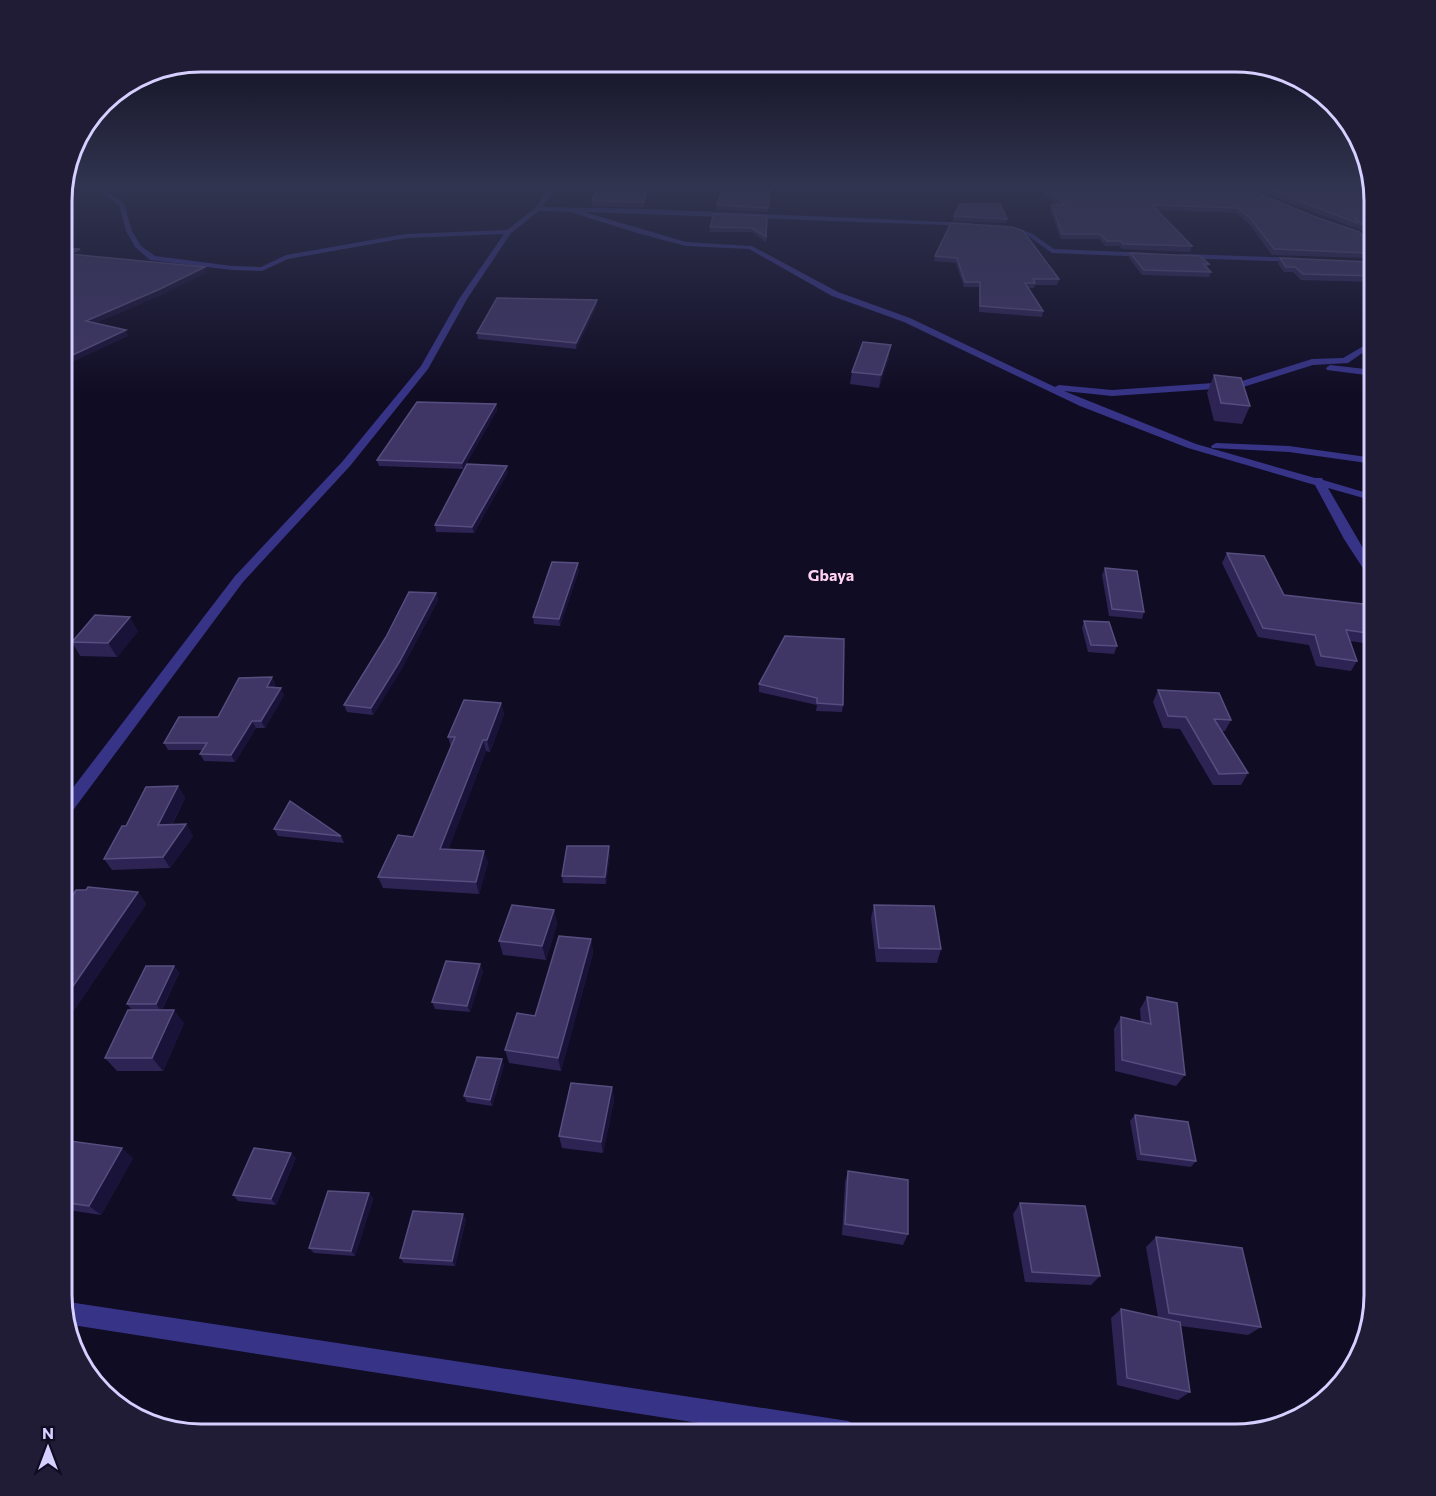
<svg xmlns="http://www.w3.org/2000/svg" width="1436" height="1496" font-family="Commissioner,sans-serif">
	<rect width="100%" height="100%" fill="#100c24"/>
	<g fill="none" stroke-linecap="round" stroke-linejoin="round">
		<g fill="#373487" fill-rule="evenodd">
			<polygon points="92,186 98,186 124,203 132,231 141,246 155,256 232,266 261,267 286,255 406,234 507,230 535,208 551,186 557,186 542,207 648,209 971,223 973,226 584,212 686,242 752,246 838,292 910,318 1055,387 1059,385 1112,390 1242,381 1312,359 1343,358 1374,340 1374,345 1348,363 1313,365 1243,387 1112,396 1064,391 1196,444 1315,478 1322,478 1323,480 1374,495 1374,501 1328,488 1374,567 1374,580 1370,579 1344,539 1315,485 1188,448 1080,406 904,322 832,296 749,249 686,246 637,233 570,212 539,211 511,233 467,299 428,369 350,466 243,582 68,817 62,819 62,802 235,576 342,462 421,366 459,299 504,234 406,238 288,259 262,271 232,270 150,260 135,247 126,231 119,205"/>
			<polygon points="1006,226 1031,233 1054,249 1150,253 1154,255 1150,257 1052,253 1027,235 1004,229"/>
			<polygon points="1342,227 1374,237 1374,241 1342,229"/>
			<polygon points="1183,254 1300,258 1304,260 1300,262 1180,258"/>
			<polygon points="1330,365 1374,370 1374,376 1327,370 1326,368"/>
			<polygon points="1216,443 1289,446 1374,458 1374,464 1289,452 1212,448 1211,446"/>
			<polygon points="62,1301 848,1421 857,1425 861,1434 768,1434 66,1324"/>
		</g>
	</g>
	<g fill="#2d2454">
		<polygon points="648,186 644,207 592,206 592,201"/>
		<polygon points="771,186 768,212 717,210 717,205"/>
		<polygon points="1034,186 1240,186 1368,253 1365,258 1272,255 1249,224 1236,213 1158,210 1192,246 1190,252 1122,249 1119,246 1105,246 1099,239 1061,239 1050,210 1052,205 1057,205"/>
		<polygon points="1246,186 1372,186 1374,201 1374,235 1358,229 1355,226 1355,228"/>
		<polygon points="767,216 766,242 752,232 710,232 710,227"/>
		<polygon points="954,216 1007,219 1006,223 953,221"/>
		<polygon points="951,223 1059,279 1057,285 1035,285 1034,288 1028,288 1043,311 1042,317 979,312 979,287 964,287 956,263 934,261 935,256"/>
		<polygon points="1371,236 1374,237 1374,249 1369,241"/>
		<polygon points="1130,253 1209,264 1207,269 1211,272 1209,277 1142,275 1129,258"/>
		<polygon points="1280,258 1374,276 1374,282 1301,280 1293,272 1284,272 1278,264"/>
		<polygon points="597,305 576,349 478,339 477,333"/>
		<polygon points="889,357 879,388 850,384 852,372"/>
		<polygon points="1214,375 1250,406 1242,424 1214,421 1207,393"/>
		<polygon points="496,404 497,410 463,469 379,466 377,460"/>
		<polygon points="508,472 474,533 436,532 435,525"/>
		<polygon points="1227,553 1284,595 1374,630 1374,637 1370,644 1350,641 1357,661 1351,671 1316,666 1309,645 1258,637 1222,563"/>
		<polygon points="1105,568 1144,612 1142,619 1109,616 1102,575"/>
		<polygon points="579,570 560,626 534,624 533,617"/>
		<polygon points="436,593 438,600 402,668 373,715 347,712 344,705"/>
		<polygon points="1084,621 1117,646 1114,654 1088,652 1082,628"/>
		<polygon points="138,631 117,657 80,656 72,642"/>
		<polygon points="785,636 843,705 842,712 816,711 817,705 759,692 759,684"/>
		<polygon points="272,677 275,684 274,687 284,695 265,728 256,728 235,762 204,761 200,754 203,750 168,750 164,743 218,717"/>
		<polygon points="1158,690 1231,720 1225,731 1222,731 1248,773 1241,785 1213,785 1180,729 1163,728 1153,702"/>
		<polygon points="501,703 504,714 490,752 486,751 448,850 488,862 479,894 383,888 378,877 413,837 451,747 448,737"/>
		<polygon points="178,786 185,798 172,825 186,824 193,836 170,868 112,870 104,859 126,826"/>
		<polygon points="274,829 341,836 344,843 278,836"/>
		<polygon points="610,853 606,884 563,883 562,876"/>
		<polygon points="138,892 146,904 72,1013 62,1011 62,912"/>
		<polygon points="874,905 941,949 937,963 876,962 871,918"/>
		<polygon points="554,910 557,924 546,960 503,955 499,941"/>
		<polygon points="1372,922 1374,922 1374,948 1366,929"/>
		<polygon points="591,939 593,953 561,1071 509,1063 505,1050 535,1016"/>
		<polygon points="480,964 483,971 470,1012 435,1009 432,1002"/>
		<polygon points="174,966 179,973 162,1010 184,1023 163,1071 117,1071 105,1058 132,1010 127,1004"/>
		<polygon points="1147,997 1185,1075 1176,1086 1115,1071 1114,1029 1121,1017 1141,1022 1140,1009"/>
		<polygon points="504,1065 492,1106 467,1102 464,1096"/>
		<polygon points="612,1087 614,1100 603,1153 562,1148 559,1136"/>
		<polygon points="1135,1115 1196,1161 1191,1167 1137,1160 1130,1121"/>
		<polygon points="62,1140 133,1158 101,1215 62,1209"/>
		<polygon points="296,1158 276,1205 238,1201 233,1195"/>
		<polygon points="848,1171 908,1234 903,1245 842,1235 845,1182"/>
		<polygon points="369,1193 373,1199 355,1256 314,1253 309,1248"/>
		<polygon points="1020,1203 1100,1276 1091,1285 1025,1282 1013,1214"/>
		<polygon points="466,1219 455,1266 404,1263 400,1258"/>
		<polygon points="1156,1237 1261,1327 1248,1335 1181,1326 1190,1392 1178,1400 1117,1385 1111,1318 1121,1309 1158,1317 1146,1247"/>
	</g>
	<g fill="#1a1339">
		<polygon points="64,186 67,186 67,187 62,191"/>
		<polygon points="647,186 648,186 644,207 644,202"/>
		<polygon points="80,249 82,254 71,259 69,254"/>
		<polygon points="205,267 207,272 162,295 89,326 86,321"/>
		<polygon points="597,300 597,305 576,349 576,343"/>
		<polygon points="126,330 128,336 62,367 62,360"/>
		<polygon points="891,345 889,357 879,388 881,375"/>
		<polygon points="496,404 497,410 463,469 462,463"/>
		<polygon points="507,466 508,472 474,533 472,527"/>
		<polygon points="578,563 579,570 560,626 559,619"/>
		<polygon points="436,593 438,600 402,668 373,715 371,708"/>
		<polygon points="130,617 138,631 117,657 108,643"/>
		<polygon points="272,677 275,684 270,694 267,687"/>
		<polygon points="281,688 284,695 265,728 261,721"/>
		<polygon points="501,703 504,714 490,752 487,740"/>
		<polygon points="252,721 256,728 235,762 231,755"/>
		<polygon points="483,740 486,751 444,861 440,849"/>
		<polygon points="178,786 185,798 166,836 158,825"/>
		<polygon points="186,824 193,836 170,868 163,857"/>
		<polygon points="609,846 610,853 606,884 605,877"/>
		<polygon points="484,851 488,862 479,894 476,882"/>
		<polygon points="138,892 146,904 72,1013 62,1002"/>
		<polygon points="554,910 557,924 546,960 542,946"/>
		<polygon points="591,939 593,953 561,1071 558,1058"/>
		<polygon points="480,964 483,971 470,1012 467,1006"/>
		<polygon points="174,966 179,973 161,1011 156,1004"/>
		<polygon points="174,1010 184,1023 163,1071 152,1058"/>
		<polygon points="502,1059 504,1065 492,1106 490,1100"/>
		<polygon points="612,1087 614,1100 603,1153 601,1142"/>
		<polygon points="122,1148 133,1158 101,1215 89,1206"/>
		<polygon points="291,1153 296,1158 276,1205 271,1199"/>
		<polygon points="369,1193 373,1199 355,1256 351,1251"/>
		<polygon points="463,1214 466,1219 455,1266 452,1261"/>
	</g>
	<g fill="#3f3666" stroke="#564e7e" stroke-width="1.5">
		<polygon points="597,186 647,186 644,202 592,201"/>
		<polygon points="724,186 771,186 768,208 717,205"/>
		<polygon points="1041,186 1240,186 1318,218 1360,232 1368,253 1274,249 1251,219 1238,208 1152,205 1192,246 1123,244 1121,241 1107,241 1100,234 1062,234 1052,205 1065,205"/>
		<polygon points="1260,186 1372,186 1374,201 1374,229 1361,224 1355,217 1357,223"/>
		<polygon points="960,204 1000,204 1007,219 954,216"/>
		<polygon points="714,214 767,216 766,237 752,228 710,227"/>
		<polygon points="951,223 1012,227 1023,231 1059,279 1033,279 1035,283 1025,283 1043,311 980,306 980,282 965,282 957,258 935,256"/>
		<polygon points="62,248 80,249 69,254 205,267 160,289 86,321 126,330 62,360"/>
		<polygon points="1130,253 1200,256 1209,264 1203,264 1211,272 1144,270"/>
		<polygon points="1280,258 1371,262 1374,272 1374,276 1303,274 1295,267 1286,267"/>
		<polygon points="497,298 597,300 576,343 477,333"/>
		<polygon points="863,342 891,345 881,375 852,372"/>
		<polygon points="1214,375 1241,378 1250,406 1221,403"/>
		<polygon points="417,402 496,404 462,463 377,460"/>
		<polygon points="467,464 507,466 472,527 435,525"/>
		<polygon points="1227,553 1264,556 1284,595 1363,604 1374,630 1374,634 1346,630 1357,661 1321,656 1315,635 1263,628"/>
		<polygon points="552,562 578,563 559,619 533,617"/>
		<polygon points="1105,568 1137,571 1144,612 1112,609"/>
		<polygon points="409,592 436,593 400,661 371,708 344,705 386,637"/>
		<polygon points="95,615 130,617 108,643 72,642"/>
		<polygon points="1084,621 1109,622 1117,646 1091,645"/>
		<polygon points="785,636 844,639 843,705 817,703 817,698 759,684"/>
		<polygon points="272,677 267,687 281,688 261,721 252,721 231,755 200,754 207,743 164,743 179,717 218,717 239,678"/>
		<polygon points="1158,690 1219,693 1231,720 1214,719 1248,773 1219,774 1186,717 1168,716"/>
		<polygon points="464,700 501,703 487,740 483,740 440,849 484,851 476,882 378,877 398,835 413,837 455,737 448,737"/>
		<polygon points="178,786 158,825 186,824 163,857 104,859 122,826 126,826 146,787"/>
		<polygon points="290,801 341,836 274,829"/>
		<polygon points="567,846 609,846 605,877 562,876"/>
		<polygon points="88,887 138,892 62,1002 62,934 68,925 62,925 62,912 76,890 86,890"/>
		<polygon points="512,905 554,910 542,946 499,941"/>
		<polygon points="874,905 934,906 941,949 879,948"/>
		<polygon points="559,936 591,939 558,1058 505,1050 517,1013 535,1016"/>
		<polygon points="446,961 480,964 467,1006 432,1002"/>
		<polygon points="146,966 174,966 156,1004 127,1004"/>
		<polygon points="1147,997 1177,1003 1185,1075 1122,1060 1121,1017 1151,1024"/>
		<polygon points="128,1010 174,1010 152,1058 105,1058"/>
		<polygon points="477,1057 502,1059 490,1100 464,1096"/>
		<polygon points="571,1083 612,1087 601,1142 559,1136"/>
		<polygon points="1135,1115 1188,1122 1196,1161 1141,1154"/>
		<polygon points="62,1140 122,1148 89,1206 62,1202"/>
		<polygon points="254,1148 291,1153 271,1199 233,1195"/>
		<polygon points="848,1171 908,1180 908,1234 845,1224"/>
		<polygon points="328,1191 369,1193 351,1251 309,1248"/>
		<polygon points="1020,1203 1085,1206 1100,1276 1032,1272"/>
		<polygon points="413,1211 463,1214 452,1261 400,1258"/>
		<polygon points="1156,1237 1242,1248 1261,1327 1169,1313"/>
		<polygon points="1121,1309 1180,1322 1190,1392 1127,1378"/>
	</g>
	<linearGradient id="sky" x2="0" y2="1"><stop stop-color="#090714"/><stop offset="0.47" stop-color="#313450"/><stop offset="1" stop-color="#313450" stop-opacity="0"/></linearGradient>
	<rect width="1436" height="395" fill="url(#sky)"/>
	<g text-anchor="middle" stroke-width="5" stroke-linejoin="round" paint-order="stroke">
		<g font-size="16" font-weight="bold" fill="#ffd2ef" stroke="#100c24">
			<text x="831" y="581">Gbaya</text>
		</g>
	</g>
	<path d="M0 0H1436V1496H0ZM201 72H1235A129 129 0 0 1 1364 201V1295A129 129 0 0 1 1235 1424H201A129 129 0 0 1 72 1295V201A129 129 0 0 1 201 72Z" fill="#201c36" fill-rule="evenodd"/>
	<path fill="none" stroke="#d5d0ff" stroke-width="3" d="M201 72H1235A129 129 0 0 1 1364 201V1295A129 129 0 0 1 1235 1424H201A129 129 0 0 1 72 1295V201A129 129 0 0 1 201 72Z"/>
	<g transform="translate(48 1448)" stroke="#100c24" stroke-width="4.5" paint-order="stroke">
	<path d="M0-4.5L10 22L0 15L-10 22Z" fill="#d5d0ff"/>
	<text y="-9" font-size="16" font-weight="bold" text-anchor="middle" fill="#d5d0ff">N</text>
	</g>
</svg>
